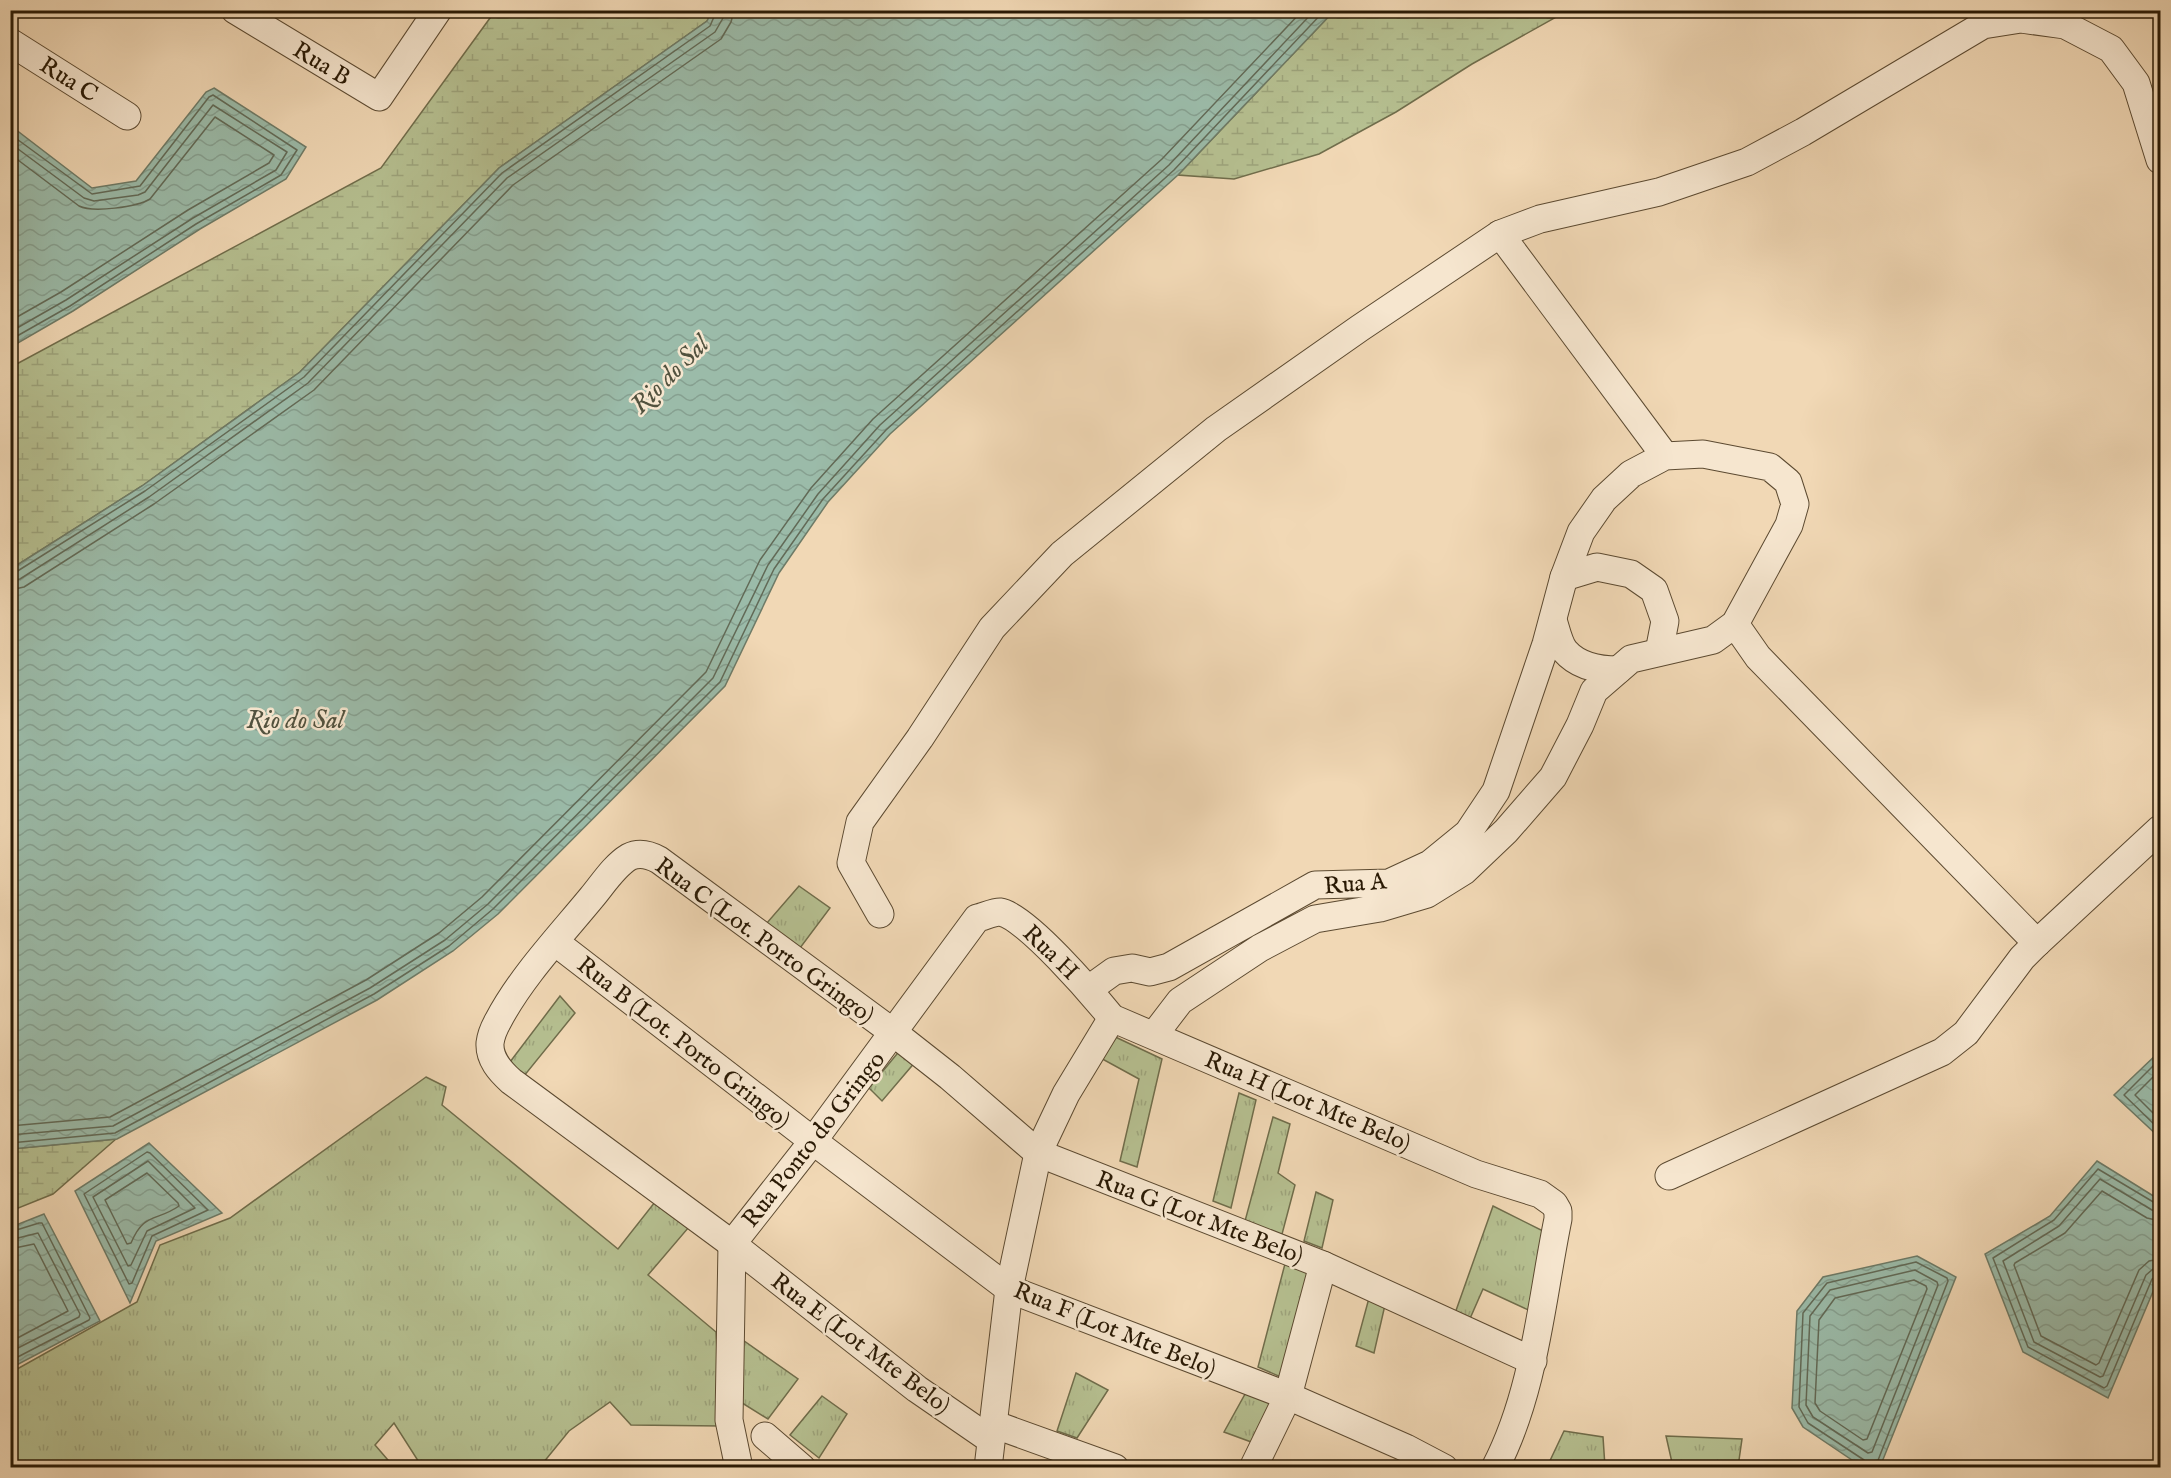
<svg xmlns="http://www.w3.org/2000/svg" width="2171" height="1478" font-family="'IM FELL English',serif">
	<defs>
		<pattern id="grass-tufts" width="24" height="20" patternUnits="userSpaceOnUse" patternTransform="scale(1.5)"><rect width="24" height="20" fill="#b6c091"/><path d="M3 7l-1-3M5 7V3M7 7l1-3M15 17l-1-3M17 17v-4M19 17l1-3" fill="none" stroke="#9da47c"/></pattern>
		<pattern id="wetland-marsh" width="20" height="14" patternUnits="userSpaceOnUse" patternTransform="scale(1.5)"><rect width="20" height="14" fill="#b6c091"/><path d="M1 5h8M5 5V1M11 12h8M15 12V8" fill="none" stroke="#9da47c"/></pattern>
		<pattern id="water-waves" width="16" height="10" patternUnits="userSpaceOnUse" patternTransform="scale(1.5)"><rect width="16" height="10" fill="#9bbba9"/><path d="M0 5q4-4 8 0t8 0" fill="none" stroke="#86a090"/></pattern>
	</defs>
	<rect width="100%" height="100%" fill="#f1d8b5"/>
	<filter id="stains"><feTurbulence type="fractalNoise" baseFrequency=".00333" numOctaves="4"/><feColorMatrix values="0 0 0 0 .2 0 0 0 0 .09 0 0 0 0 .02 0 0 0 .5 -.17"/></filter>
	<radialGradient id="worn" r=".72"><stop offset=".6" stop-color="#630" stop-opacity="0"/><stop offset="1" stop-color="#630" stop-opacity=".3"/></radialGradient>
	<g fill="url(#grass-tufts)" stroke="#706d4b" stroke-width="1.5">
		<polygon points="799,886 830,908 800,948 766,924"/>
		<polygon points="560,996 575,1013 524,1076 510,1062"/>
		<polygon points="1109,1034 1162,1059 1137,1167 1120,1161 1139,1079 1095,1055"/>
		<polygon points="901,1049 916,1061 882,1101 869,1088"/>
		<polygon points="426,1077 446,1087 442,1105 618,1249 655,1202 689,1227 648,1275 716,1332 721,1426 631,1425 610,1402 569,1431 543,1463 543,1467 422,1467 394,1423 375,1445 394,1467 11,1467 10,1373 137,1302 160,1245 230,1218"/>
		<polygon points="1239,1093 1256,1100 1231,1208 1213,1201"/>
		<polygon points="1273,1117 1290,1124 1278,1173 1295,1185 1281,1238 1245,1221"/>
		<polygon points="1316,1192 1333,1200 1322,1248 1304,1241"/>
		<polygon points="1493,1206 1545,1232 1537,1314 1483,1289 1468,1323 1453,1319"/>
		<polygon points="1286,1260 1311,1272 1283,1378 1258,1367"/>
		<polygon points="1369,1298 1385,1305 1374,1353 1356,1346"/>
		<polygon points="740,1338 798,1379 768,1419 739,1401"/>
		<polygon points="1076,1373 1108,1390 1077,1438 1057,1431"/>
		<polygon points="1249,1387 1279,1399 1254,1443 1224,1432"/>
		<polygon points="822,1396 847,1414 819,1458 790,1435"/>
		<polygon points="1564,1431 1603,1437 1605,1467 1547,1467"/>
		<polygon points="1666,1436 1742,1439 1738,1467 1673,1467"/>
	</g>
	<g fill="url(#wetland-marsh)" stroke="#706d4b" stroke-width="1.5">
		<polygon points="482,11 712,11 707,21 499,168 300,372 142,486 11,569 11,367 381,168 490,18"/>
		<polygon points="1334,11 1567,11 1472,64 1396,112 1319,154 1234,179 1178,175"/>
		<polygon points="116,1139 53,1194 11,1211 11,1149"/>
	</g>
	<g fill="url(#water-waves)" stroke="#6e7b67" stroke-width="1.5">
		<polygon points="712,11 1334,11 1178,175 890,434 828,502 779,573 725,686 498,914 453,951 377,1000 117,1139 11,1149 11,569 142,486 300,372 499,168 707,21"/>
		<polygon points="214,88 306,147 286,179 200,229 73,311 11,347 11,126 92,188 136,181 206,92"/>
		<polygon points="2160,1051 2160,1138 2114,1095"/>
		<polygon points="149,1143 222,1213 156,1241 130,1303 75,1191"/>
		<polygon points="2097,1161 2160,1200 2160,1275 2108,1398 2023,1352 1985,1254 2050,1216"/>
		<polygon points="44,1214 100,1321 11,1368 11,1227"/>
		<polygon points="1917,1256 1956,1277 1880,1467 1858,1464 1803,1427 1792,1408 1797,1311 1823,1277"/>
	</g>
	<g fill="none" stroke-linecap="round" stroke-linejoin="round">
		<g stroke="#626a57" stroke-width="1.5">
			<polyline points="10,134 92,194 140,186 209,97 213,95 297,150 281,175 196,224 70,306 10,340"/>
			<polyline points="10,143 84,198 94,201 138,195 145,192 213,105 287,152 276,170 193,218 66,300 10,332"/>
			<path d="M10,154L79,206C93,213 137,207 150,199L215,117L274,155L269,163L188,210L61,292L10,321"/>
			<polyline points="10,573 16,572 145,491 304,377 502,173 710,26 717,10"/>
			<polyline points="10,581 20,579 149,497 308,383 507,178 715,32 723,18 725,10"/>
			<polyline points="10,590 24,587 154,504 314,390 513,185 721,39 731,22 734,10"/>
			<polyline points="2160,1059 2124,1095 2160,1130"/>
			<polyline points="2160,1070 2135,1095 2160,1120"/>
			<polyline points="10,1126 110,1117 366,980 439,933 482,897 706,672 760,560 811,488 873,419 1162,159 1303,10"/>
			<polyline points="10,1135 113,1126 370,988 445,940 488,904 713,678 768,565 818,494 880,425 1169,165 1315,10"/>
			<polyline points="10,1143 115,1133 374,994 449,946 493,909 720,682 774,569 823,499 886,430 1174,170 1325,10"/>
			<polygon points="147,1152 150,1153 208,1210 152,1236 132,1283 129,1284 84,1194"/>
			<polygon points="148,1161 195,1208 147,1231 131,1265 128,1266 93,1197"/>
			<path d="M147,1173L178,1203L179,1206C156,1222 144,1212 131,1243L127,1244L105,1200Z"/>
			<polyline points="2160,1204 2155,1203 2098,1169 2054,1220 1993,1258 2028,1347 2104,1388 2107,1386 2152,1279 2156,1276 2160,1275"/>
			<polyline points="2160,1212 2152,1210 2100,1179 2059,1226 2003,1261 2034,1342 2100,1377 2103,1376 2146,1275 2153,1269 2160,1268"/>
			<polyline points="2160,1221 2147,1218 2102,1191 2065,1233 2015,1263 2014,1265 2041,1336 2096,1365 2099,1363 2139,1270 2149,1261 2160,1259"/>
			<polyline points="10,1232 39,1223 42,1223 90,1318 89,1320 10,1361"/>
			<polyline points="10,1240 38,1233 80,1314 79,1317 10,1352"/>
			<polyline points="10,1249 34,1244 68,1311 10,1342"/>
			<polygon points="1915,1270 1937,1282 1938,1285 1872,1452 1868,1453 1813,1417 1806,1405 1810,1316 1830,1290"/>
			<polygon points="1914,1280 1926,1286 1927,1289 1867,1439 1863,1440 1820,1411 1815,1403 1819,1320 1835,1298"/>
			<polyline points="1867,1468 1864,1460 1808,1423 1799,1407 1803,1313 1827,1283 1916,1262 1947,1278 1948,1281 1875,1468"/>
		</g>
		<defs>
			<g id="minor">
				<polyline points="235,10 379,97 438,10"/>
				<polyline points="10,42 127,116"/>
				<polyline points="1500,234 1665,456"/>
				<polyline points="1564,577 1597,567 1631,574 1654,590 1665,621 1659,652"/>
				<path d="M1553,620C1556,629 1559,644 1565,651C1578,666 1600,670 1618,670"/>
				<polyline points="1735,624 1758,657 2037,943"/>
				<polyline points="880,914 851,863 860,822 920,738 992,628 1062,554 1216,429 1360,328 1500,234 1540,219 1659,192 1747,162 1803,132 1983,25 2021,19 2065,25 2111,49 2136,83 2160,160"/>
				<polyline points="555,942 813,1141 1009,1289 1288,1396 1406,1448 1444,1468"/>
				<polyline points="1089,989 1114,971 1132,968 1150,972 1169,967 1315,885 1389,883 1430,864 1468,833 1496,791 1546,644 1564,577 1581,532 1604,499 1631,474 1665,456 1703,454 1770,467 1788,482 1795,504 1789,525 1735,624 1713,640 1631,659 1594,691 1580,725 1553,777 1506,831 1464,871 1427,894 1380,908 1315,919 1260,948 1180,1001 1154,1035"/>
				<polyline points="1669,1176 1942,1052 1966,1033 2022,958 2037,943 2160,829"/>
				<path d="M732,1244L813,1141L977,918C983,917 993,912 1000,912C1025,915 1094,996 1112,1018L1476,1174L1540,1194L1554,1204L1558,1211V1219C1541,1302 1535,1391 1495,1468"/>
				<polyline points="732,1244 729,1420 739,1468"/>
				<polyline points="993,1424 1115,1468"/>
				<polyline points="765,1436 802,1468"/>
				<path d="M991,1440L917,1389L732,1244L511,1081C500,1071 489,1059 490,1043C491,1035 494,1028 498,1021C521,977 560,936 592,897C603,884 614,866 629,857C639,852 650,855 659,860L894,1033L950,1077L1038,1153L1323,1265L1533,1361"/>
				<polyline points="988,1468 1009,1289 1038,1153 1066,1094 1112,1018"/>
				<polyline points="1253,1468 1288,1396 1323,1265"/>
			</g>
		</defs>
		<use href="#minor" stroke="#5c4a31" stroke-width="29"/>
		<use href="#minor" stroke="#f6e6cf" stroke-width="27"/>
	</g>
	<g text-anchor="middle" stroke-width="5" stroke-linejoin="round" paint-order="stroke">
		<g font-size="24" fill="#2a1a05" stroke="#f6e6cf">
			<text transform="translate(322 63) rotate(31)" y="8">Rua B</text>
			<text transform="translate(69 79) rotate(32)" y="8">Rua C</text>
			<text transform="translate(1355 883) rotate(-5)" y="8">Rua A</text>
			<text transform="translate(765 940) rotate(36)" y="8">Rua C (Lot. Porto Gringo)</text>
			<text transform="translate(1051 952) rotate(44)" y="8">Rua H</text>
			<text transform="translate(684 1042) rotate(38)" y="8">Rua B (Lot. Porto Gringo)</text>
			<text transform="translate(1308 1101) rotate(23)" y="8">Rua H (Lot Mte Belo)</text>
			<text transform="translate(813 1139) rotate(-52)" y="8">Rua Ponto do Gringo</text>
			<text transform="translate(1200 1217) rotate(21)" y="8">Rua G (Lot Mte Belo)</text>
			<text transform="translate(1115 1329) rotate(22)" y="8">Rua F (Lot Mte Belo)</text>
			<text transform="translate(861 1343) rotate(37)" y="8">Rua E (Lot Mte Belo)</text>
		</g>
		<g font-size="26" font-style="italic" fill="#52523e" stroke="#f6e6cf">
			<text transform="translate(669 374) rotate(-45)" y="9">Rio do Sal</text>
			<text x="295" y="728">Rio do Sal</text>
		</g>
	</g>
	<rect width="2171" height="1478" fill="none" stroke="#f1d8b5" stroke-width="36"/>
	<rect x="12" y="12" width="2147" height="1454" fill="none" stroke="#2a1a05" stroke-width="3"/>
	<rect x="18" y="18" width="2135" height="1442" fill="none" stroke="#2a1a05" stroke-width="1.5"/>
	<rect width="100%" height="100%" filter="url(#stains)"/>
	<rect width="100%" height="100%" fill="url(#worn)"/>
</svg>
